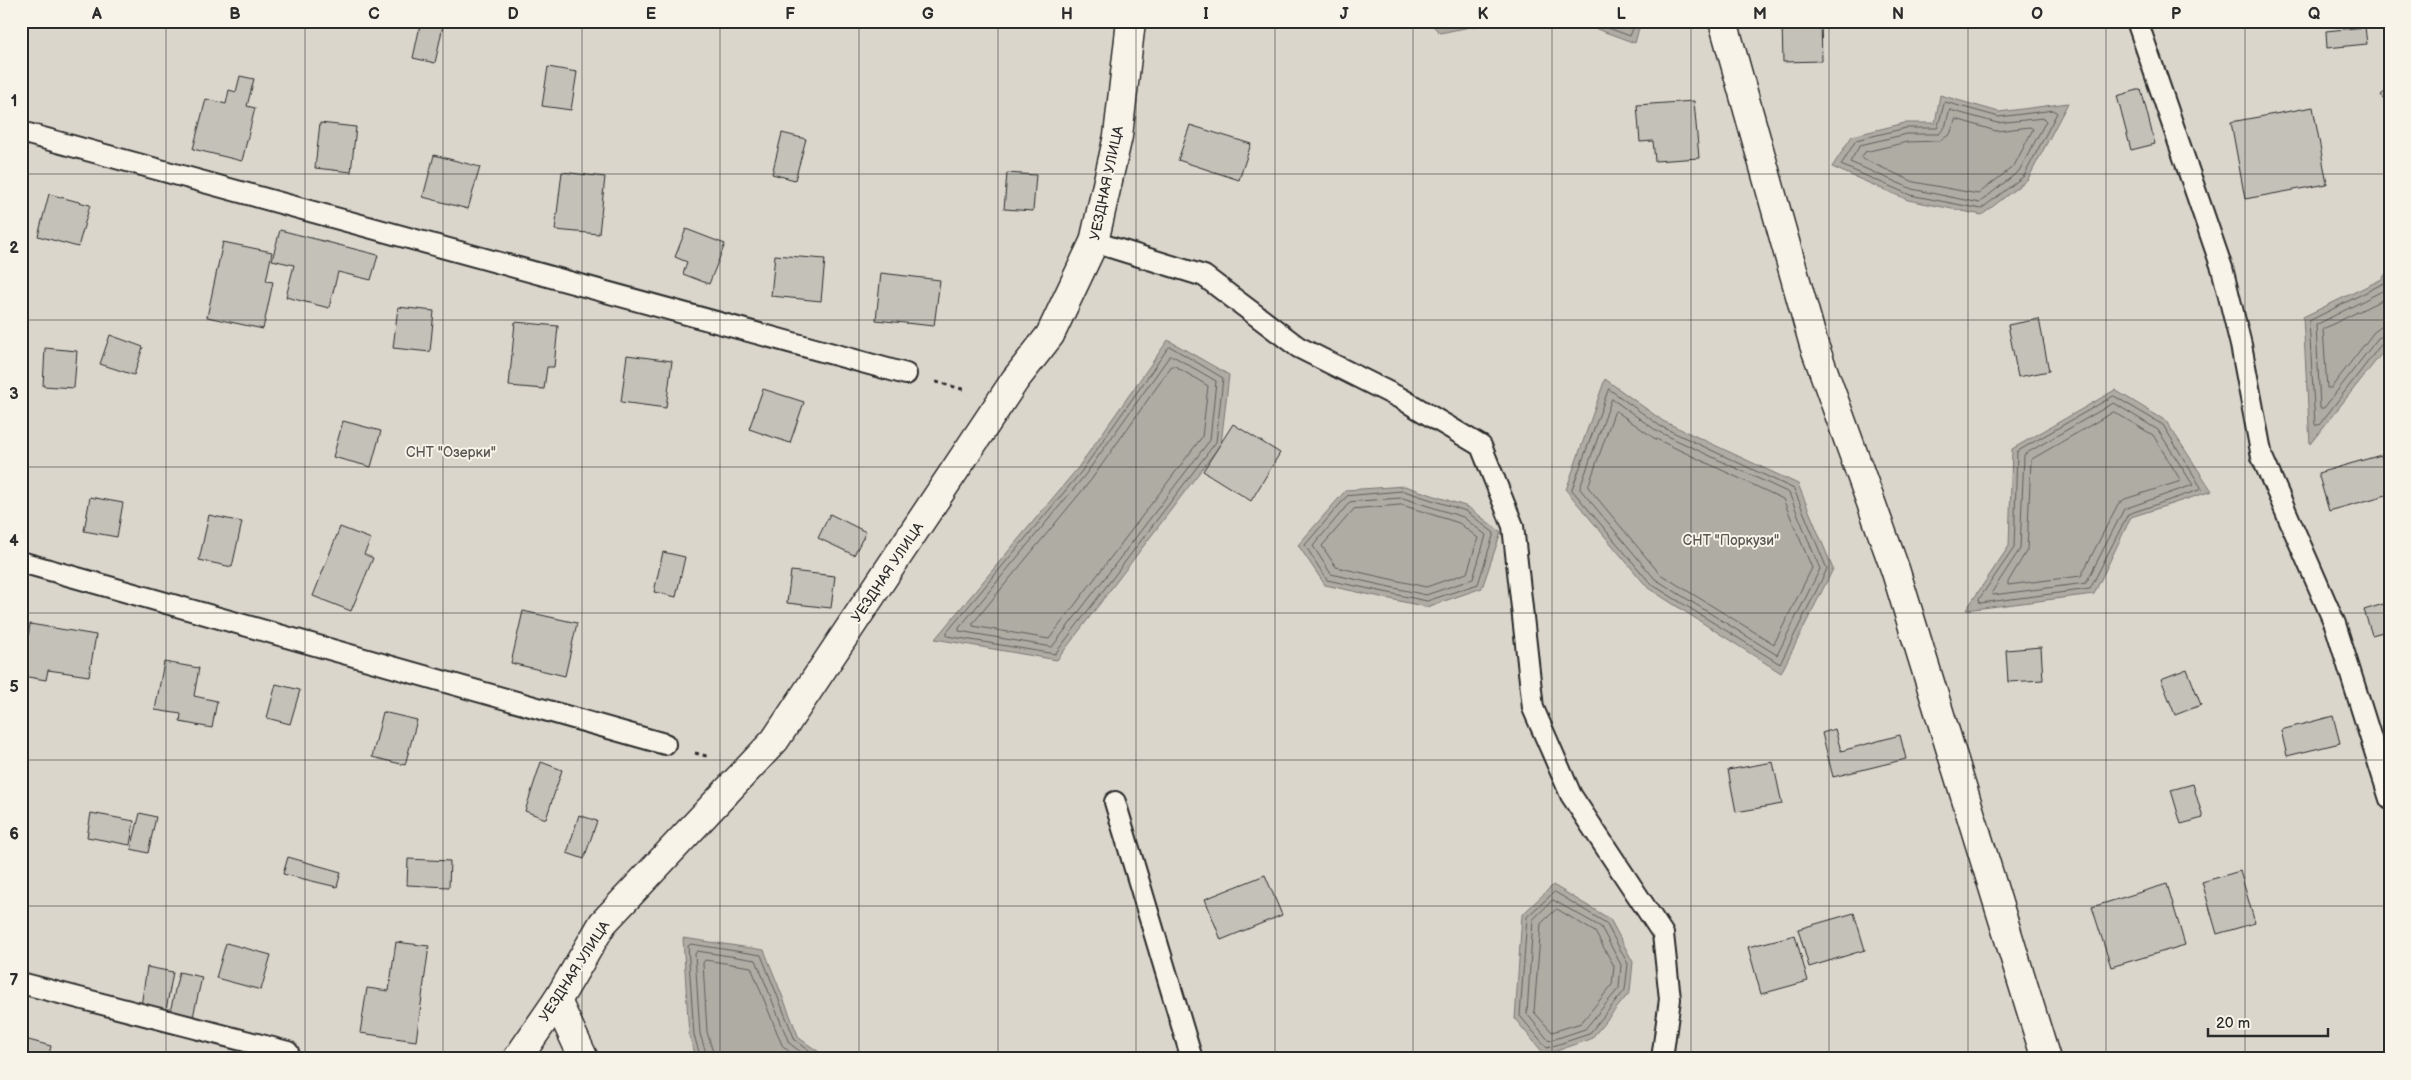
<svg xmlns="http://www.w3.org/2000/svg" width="2411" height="1080" font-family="'Balsamiq Sans',sans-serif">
	<rect width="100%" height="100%" fill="#f7f3e8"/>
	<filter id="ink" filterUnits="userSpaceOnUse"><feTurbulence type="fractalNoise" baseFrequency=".02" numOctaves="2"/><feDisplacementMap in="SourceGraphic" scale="10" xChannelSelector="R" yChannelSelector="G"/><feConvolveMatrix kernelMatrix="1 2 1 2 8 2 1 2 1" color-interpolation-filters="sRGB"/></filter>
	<g filter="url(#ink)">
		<rect fill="#dad6cc" stroke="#82807c" x="21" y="21" width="2369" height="1038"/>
		<g fill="#afaca4" stroke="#7a7874">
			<polygon points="1428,21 1500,21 1440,33"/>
			<polygon points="1575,21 1641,21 1635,43"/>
			<polygon points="1940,95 1999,112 2068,103 2028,179 1982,215 1908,200 1832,167 1852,136 1905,123 1935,123"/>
			<polygon points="2390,268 2390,343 2310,444 2303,317 2382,279"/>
			<polygon points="1168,340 1229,375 1221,444 1057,660 935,639 1077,469"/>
			<polygon points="1605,379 1663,421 1798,484 1833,569 1781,673 1648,588 1566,490"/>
			<polygon points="2115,390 2166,421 2212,491 2131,517 2094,594 1966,610 2009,546 2012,449"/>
			<polygon points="1405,486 1468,507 1501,532 1482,588 1427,607 1325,585 1298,545 1346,490"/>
			<polygon points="1553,885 1610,919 1633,962 1630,992 1591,1039 1545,1055 1515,1019 1522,915"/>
			<polygon points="683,938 764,950 799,1038 829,1059 697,1059 689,1036"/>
		</g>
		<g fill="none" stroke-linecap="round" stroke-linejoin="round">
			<g stroke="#605f5b" stroke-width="1">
				<polyline points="1589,21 1630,36 1636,21"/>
				<polygon points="1945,102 1999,117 2054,110 2057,113 2024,176 1981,209 1910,195 1841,165 1856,140 1906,128 1937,128"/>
				<polygon points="1950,110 1997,123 2043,118 2046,121 2019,171 1979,203 1912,189 1850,162 1860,145 1907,134 1939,134 1945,127"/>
				<polygon points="1956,119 1996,131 2030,127 2033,129 2014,166 1978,194 1914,182 1861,158 1865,152 1907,142 1940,141 1950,134"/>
				<polyline points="2390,277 2384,283 2309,321 2315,425 2319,425 2383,342 2390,340"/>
				<polyline points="2390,287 2316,325 2320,408 2324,408 2378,338 2390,333"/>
				<polyline points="2390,296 2323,329 2327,388 2331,388 2374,332 2381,327 2390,326"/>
				<polygon points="1171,347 1223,378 1216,442 1055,654 947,636 947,632 1081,472 1168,348"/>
				<polygon points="1170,356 1173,356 1216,381 1210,440 1052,647 959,631 959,628 1085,475"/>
				<polygon points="1172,366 1175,366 1208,386 1202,437 1049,639 973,626 973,623 1091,480"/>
				<polygon points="1609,389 1660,426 1794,489 1827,569 1780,664 1651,584 1572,490"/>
				<polygon points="2114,396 2163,425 2202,489 2128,514 2090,589 1980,603 1979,599 2014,548 2017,452"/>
				<polygon points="1612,399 1657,431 1789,493 1820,569 1777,655 1655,579 1580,489"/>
				<polygon points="2114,403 2158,430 2193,485 2124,509 2086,583 1993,595 1992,592 2020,549 2024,455"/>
				<polygon points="1616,411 1654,438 1783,499 1812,568 1774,644 1660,574 1588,487 1614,413"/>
				<polygon points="2114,412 2153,435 2181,481 2125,499 2118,504 2081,576 2008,585 2008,582 2027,550 2031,460"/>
				<polygon points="1404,491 1466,511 1494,533 1478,584 1427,601 1327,580 1305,545 1347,496"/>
				<polygon points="1403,498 1463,517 1486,535 1473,579 1426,595 1331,574 1313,546 1350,502"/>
				<polygon points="1402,505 1459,523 1478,538 1467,573 1426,587 1336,567 1322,546 1354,509"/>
				<polygon points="1555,892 1606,923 1628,964 1625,990 1589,1034 1547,1048 1520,1016 1527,917"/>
				<polygon points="1553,900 1601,927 1621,965 1619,988 1585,1029 1549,1041 1527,1014 1533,920"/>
				<polygon points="1557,909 1595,932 1614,966 1612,985 1581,1023 1552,1032 1534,1012 1541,924"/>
				<polyline points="701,1059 694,1035 688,946 691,944 761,955 795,1040 821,1059"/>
				<polyline points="708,1059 700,1034 695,954 697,951 756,960 789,1043 810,1059"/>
				<polyline points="715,1059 707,1032 703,963 705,960 751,967 782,1045 797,1059"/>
			</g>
		</g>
		<g fill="#c4c1b9" stroke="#2b2b2b">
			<polygon points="421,21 444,21 435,63 413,58"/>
			<polygon points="1821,21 1822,61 1783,62 1782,23"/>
			<polygon points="2385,21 2390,21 2390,37 2384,37"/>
			<polygon points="2365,27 2367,44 2327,48 2326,31"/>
			<polygon points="548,67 577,72 571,110 542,106"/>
			<polygon points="240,76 254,79 247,106 255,108 242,161 193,149 206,99 226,104 229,90 236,92"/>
			<polygon points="2390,88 2390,107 2381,95"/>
			<polygon points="2141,89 2155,144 2131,150 2117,96"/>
			<polygon points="1694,101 1699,158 1655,161 1653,141 1640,142 1637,105"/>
			<polygon points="2313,107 2327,184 2245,199 2231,122"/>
			<polygon points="320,123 356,127 351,172 315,168"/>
			<polygon points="1190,125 1251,144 1239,180 1178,160"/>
			<polygon points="782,133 806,139 795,180 772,174"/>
			<polygon points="434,155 480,167 468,209 423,197"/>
			<polygon points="562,172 605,177 599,234 555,230"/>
			<polygon points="1007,173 1036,175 1033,211 1004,209"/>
			<polygon points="49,194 90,205 78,247 38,236"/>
			<polygon points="686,229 725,244 709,284 683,274 687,262 675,257"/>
			<polygon points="280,230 378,255 371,280 338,272 329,308 286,297 294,265 272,260"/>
			<polygon points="223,242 272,252 266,281 273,282 263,329 207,317"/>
			<polygon points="775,255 825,259 821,301 771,296"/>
			<polygon points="881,273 940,280 934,326 876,320"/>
			<polygon points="398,307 434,311 430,352 393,348"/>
			<polygon points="2039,319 2049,371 2018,377 2008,325"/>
			<polygon points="515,322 558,326 554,367 547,367 544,389 509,386"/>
			<polygon points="110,335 143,347 134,375 100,364"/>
			<polygon points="45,348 77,351 74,388 43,386"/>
			<polygon points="627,355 672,361 666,408 621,402"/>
			<polygon points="763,389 804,402 790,443 749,429"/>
			<polygon points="343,421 381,431 371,467 333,457"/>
			<polygon points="1233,424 1280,453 1251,501 1203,471"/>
			<polygon points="2381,455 2390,486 2390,494 2329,511 2318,473"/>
			<polygon points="90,497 123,503 117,537 84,531"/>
			<polygon points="830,514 866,532 854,555 818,538"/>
			<polygon points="209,515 242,522 232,567 199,560"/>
			<polygon points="340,527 371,539 364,554 373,558 351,611 313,596"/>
			<polygon points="663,552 685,557 676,597 654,592"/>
			<polygon points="791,571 835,576 831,608 787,603"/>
			<polygon points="2390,602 2390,630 2372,635 2364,610"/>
			<polygon points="523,611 577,623 565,676 511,663"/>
			<polygon points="30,624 96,635 89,676 48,670 46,680 22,676"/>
			<polygon points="2041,647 2043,680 2008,682 2006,650"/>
			<polygon points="164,662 199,668 194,696 217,701 212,728 180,722 181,714 155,710"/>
			<polygon points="2187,669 2201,705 2175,715 2161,679"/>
			<polygon points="276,684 300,690 290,724 267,718"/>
			<polygon points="383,712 417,720 405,765 372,757"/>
			<polygon points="2333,716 2340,743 2287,756 2281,730"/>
			<polygon points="1835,729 1841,751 1900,735 1906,759 1833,777 1822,733"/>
			<polygon points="541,762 562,770 546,819 525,811"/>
			<polygon points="1773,762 1782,804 1736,812 1728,770"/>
			<polygon points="2193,784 2203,818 2181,824 2171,790"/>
			<polygon points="91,813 134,821 130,845 87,837"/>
			<polygon points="140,813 156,817 148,853 131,849"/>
			<polygon points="579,815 597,821 584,859 567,853"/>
			<polygon points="288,857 341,872 337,887 283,874"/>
			<polygon points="408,859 450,861 449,887 407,885"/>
			<polygon points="2240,871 2255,923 2217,934 2202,882"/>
			<polygon points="1265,875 1282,915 1221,940 1205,899"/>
			<polygon points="2167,884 2185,945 2111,967 2092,907"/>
			<polygon points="1854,913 1865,950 1809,967 1798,929"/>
			<polygon points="1795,935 1808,981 1761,994 1748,947"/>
			<polygon points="396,942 429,946 416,1041 360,1033 367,988 389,991"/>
			<polygon points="226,943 271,955 261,990 216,978"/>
			<polygon points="147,967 173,972 166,1010 141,1006"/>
			<polygon points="179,972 202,977 193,1017 170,1012"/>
			<polygon points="21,1038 51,1046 48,1059 21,1059"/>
		</g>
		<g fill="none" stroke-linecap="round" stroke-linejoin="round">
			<defs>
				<g id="lane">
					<polyline points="2137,21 2222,268 2241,345 2262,457 2335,624 2390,799"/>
					<polyline points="21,132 906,374"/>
					<polyline points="1094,242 1204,276 1298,347 1402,399 1481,446 1513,526 1533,708 1571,795 1663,934 1670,999 1662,1059"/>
					<polyline points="21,562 665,744"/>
					<polyline points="1115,802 1192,1059"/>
					<polyline points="21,983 288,1052"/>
				</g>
				<g id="street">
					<polyline points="1723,21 1814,345 1895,569 2046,1059"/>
					<polyline points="557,1001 584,1059"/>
					<polyline points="517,1059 557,1001 603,923 775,740 1015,380 1050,335 1094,242 1118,136 1131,21"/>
				</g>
			</defs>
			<use href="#lane" stroke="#2b2b2b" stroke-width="24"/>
			<use href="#street" stroke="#2b2b2b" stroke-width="31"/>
			<g stroke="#2b2b2b" stroke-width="3" stroke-dasharray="4 4" stroke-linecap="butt">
				<polyline points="936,382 966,390"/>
				<polyline points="695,753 710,757"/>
			</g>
			<use href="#lane" stroke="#f7f3e8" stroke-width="20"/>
			<use href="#street" stroke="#f7f3e8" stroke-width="28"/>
		</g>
	</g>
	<path fill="none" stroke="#2b2b2b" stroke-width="1" stroke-opacity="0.55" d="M166,21V1059M305,21V1059M443,21V1059M582,21V1059M720,21V1059M859,21V1059M998,21V1059M1136,21V1059M1275,21V1059M1413,21V1059M1552,21V1059M1691,21V1059M1829,21V1059M1968,21V1059M2106,21V1059M2245,21V1059M21,174H2390M21,320H2390M21,467H2390M21,613H2390M21,760H2390M21,906H2390"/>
	<g text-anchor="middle" stroke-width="4" stroke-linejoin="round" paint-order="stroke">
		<g font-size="14" fill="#2b2b2b" stroke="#f7f3e8">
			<text transform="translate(1106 183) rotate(-78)" y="5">УЕЗДНАЯ УЛИЦА</text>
			<text transform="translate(887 572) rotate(-56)" y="5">УЕЗДНАЯ УЛИЦА</text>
			<text transform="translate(574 971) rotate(-57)" y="5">УЕЗДНАЯ УЛИЦА</text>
		</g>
		<g font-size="14" fill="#575653" stroke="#f7f3e8">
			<text x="451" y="457">СНТ "Озерки"</text>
			<text x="1731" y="545">СНТ "Поркузи"</text>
		</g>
	</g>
	<rect width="2411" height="1080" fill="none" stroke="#f7f3e8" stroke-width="55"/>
	<path d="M2208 1028v8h120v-8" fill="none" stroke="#2b2b2b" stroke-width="2.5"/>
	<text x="2216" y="1028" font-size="15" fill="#2b2b2b" stroke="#f7f3e8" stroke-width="4" paint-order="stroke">20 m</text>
	<rect x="28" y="28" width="2356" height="1024" fill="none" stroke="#2b2b2b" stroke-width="2"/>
	<g font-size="16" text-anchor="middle" font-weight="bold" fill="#2b2b2b">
		<text x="97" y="19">A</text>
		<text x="235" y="19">B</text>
		<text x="374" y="19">C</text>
		<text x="513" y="19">D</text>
		<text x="651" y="19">E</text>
		<text x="790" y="19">F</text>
		<text x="928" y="19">G</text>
		<text x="1067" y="19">H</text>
		<text x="1206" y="19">I</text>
		<text x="1344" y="19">J</text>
		<text x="1483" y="19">K</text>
		<text x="1621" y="19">L</text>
		<text x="1760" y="19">M</text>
		<text x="1898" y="19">N</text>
		<text x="2037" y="19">O</text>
		<text x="2176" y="19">P</text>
		<text x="2314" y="19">Q</text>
		<text x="14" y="106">1</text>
		<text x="14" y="253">2</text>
		<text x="14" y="399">3</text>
		<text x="14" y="546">4</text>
		<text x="14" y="692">5</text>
		<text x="14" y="839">6</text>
		<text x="14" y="985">7</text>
	</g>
</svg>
